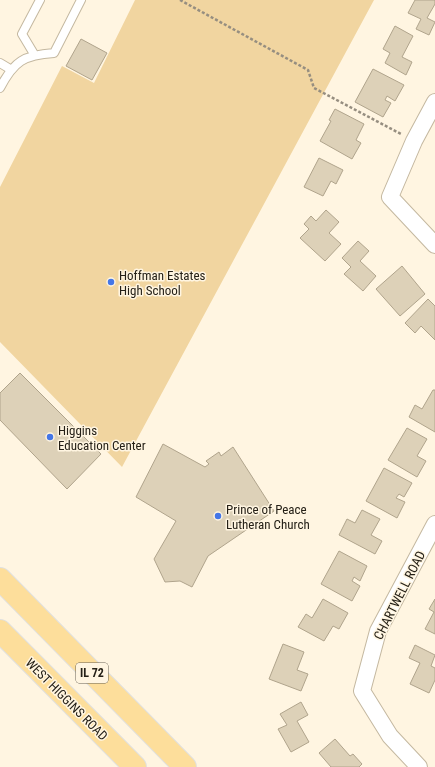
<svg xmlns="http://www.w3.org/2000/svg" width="435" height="767" font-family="'Roboto Condensed',sans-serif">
	<rect width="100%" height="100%" fill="#fff5e1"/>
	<polygon fill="#f1d5a0" points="135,0 374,0 122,467 0,342 0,187 62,66 94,83"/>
	<g fill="#ddd1b8" stroke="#b0a48c">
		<polygon points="415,0 435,0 435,4 427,18 435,22 429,35 416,29 421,19 408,13"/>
		<polygon points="395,26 413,36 402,57 412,62 406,75 385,63 390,53 383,49"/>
		<polygon points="81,39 107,53 92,80 66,66"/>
		<polygon points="373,69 404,85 395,101 387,96 385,100 391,103 383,117 355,102"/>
		<polygon points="335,109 364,124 356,140 361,143 352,159 320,141 331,121 329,120"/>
		<polygon points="319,158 343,170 336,184 331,181 323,196 304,187"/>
		<polygon points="326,210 339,222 329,233 341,244 325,261 300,238 309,229 304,224 311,216 316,221"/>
		<polygon points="358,241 369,251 360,261 376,276 363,291 344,274 351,267 342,258"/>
		<polygon points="402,266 425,294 400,316 376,289"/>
		<polygon points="428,299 435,306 435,340 421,326 415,333 405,323"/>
		<polygon points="20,373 101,454 67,489 0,420 0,393"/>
		<polygon points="433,390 435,390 435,432 409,417 415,405 422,409"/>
		<polygon points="407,428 427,439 417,456 426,461 417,477 388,460"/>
		<polygon points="163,444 205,467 209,464 206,461 219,452 221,456 233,447 274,511 208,556 192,587 180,581 165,582 154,559 176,521 136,497"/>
		<polygon points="384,468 412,483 404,497 399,494 396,498 405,502 397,518 366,501"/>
		<polygon points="362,510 380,519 371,535 382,541 375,554 339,535 347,519 355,523"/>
		<polygon points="339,551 367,566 360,581 354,577 352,581 360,586 352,601 321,584"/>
		<polygon points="323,599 348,613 339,629 333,626 324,641 298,627 306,614 312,618"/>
		<polygon points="435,599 435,634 425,629 434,612 429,609"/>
		<polygon points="283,644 304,652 297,670 308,674 301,691 269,679"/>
		<polygon points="415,645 435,655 431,666 435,668 435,680 429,693 410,684 420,663 409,658"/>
		<polygon points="301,702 308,715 297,721 309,742 291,752 278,729 287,725 280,714"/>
		<polygon points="335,739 350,756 353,754 362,764 359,767 331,767 319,753"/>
	</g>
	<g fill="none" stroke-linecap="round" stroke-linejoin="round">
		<defs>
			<g id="lane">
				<polyline points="34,54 22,34 40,0"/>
				<polyline points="0,63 10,69"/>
				<path d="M0,88C14,61 24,55 54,53L81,0"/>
			</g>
			<g id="street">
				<polyline points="435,102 414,141 390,197 435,245"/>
				<polyline points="419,767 390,736 362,691 378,631 435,524"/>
			</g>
			<g id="primary">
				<polyline points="0,579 185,767"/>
				<polyline points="0,631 135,767"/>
			</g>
		</defs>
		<use href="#lane" stroke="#c4b8a0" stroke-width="10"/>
		<use href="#street" stroke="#c4b8a0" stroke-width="18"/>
		<use href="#primary" stroke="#e0e0df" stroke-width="24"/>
		<polyline stroke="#968e80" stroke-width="2.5" stroke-dasharray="3 2" stroke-linecap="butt" points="180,0 308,70 314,88 401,134"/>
		<use href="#lane" stroke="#fff" stroke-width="8"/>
		<use href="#street" stroke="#fff" stroke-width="16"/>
		<use href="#primary" stroke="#fdde9b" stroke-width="22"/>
	</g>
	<g fill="#4476e7" stroke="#fff5e1" stroke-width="1.5">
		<circle cx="111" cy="282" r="4"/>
		<circle cx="50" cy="437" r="4"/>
		<circle cx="218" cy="516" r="4"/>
	</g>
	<g text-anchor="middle" stroke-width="3" stroke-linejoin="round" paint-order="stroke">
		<rect fill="#fff5e1" stroke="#666054" stroke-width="1" x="76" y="663" width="32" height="20" rx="3"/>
		<g font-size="12" font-weight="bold" fill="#252017">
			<text x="92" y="677">IL 72</text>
		</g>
		<g font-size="13" fill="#252017" stroke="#fff5e1" text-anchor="start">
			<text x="119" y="280">Hoffman Estates<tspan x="119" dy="15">High School</tspan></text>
			<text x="58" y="435">Higgins<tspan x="58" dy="15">Education Center</tspan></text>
			<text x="226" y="514">Prince of Peace<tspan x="226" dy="15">Lutheran Church</tspan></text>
		</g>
		<g font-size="13" fill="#252017" stroke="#fff5e1">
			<text transform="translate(399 595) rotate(-63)" y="5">CHARTWELL ROAD</text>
			<text transform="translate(67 699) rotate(45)" y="5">WEST HIGGINS ROAD</text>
		</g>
	</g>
</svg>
